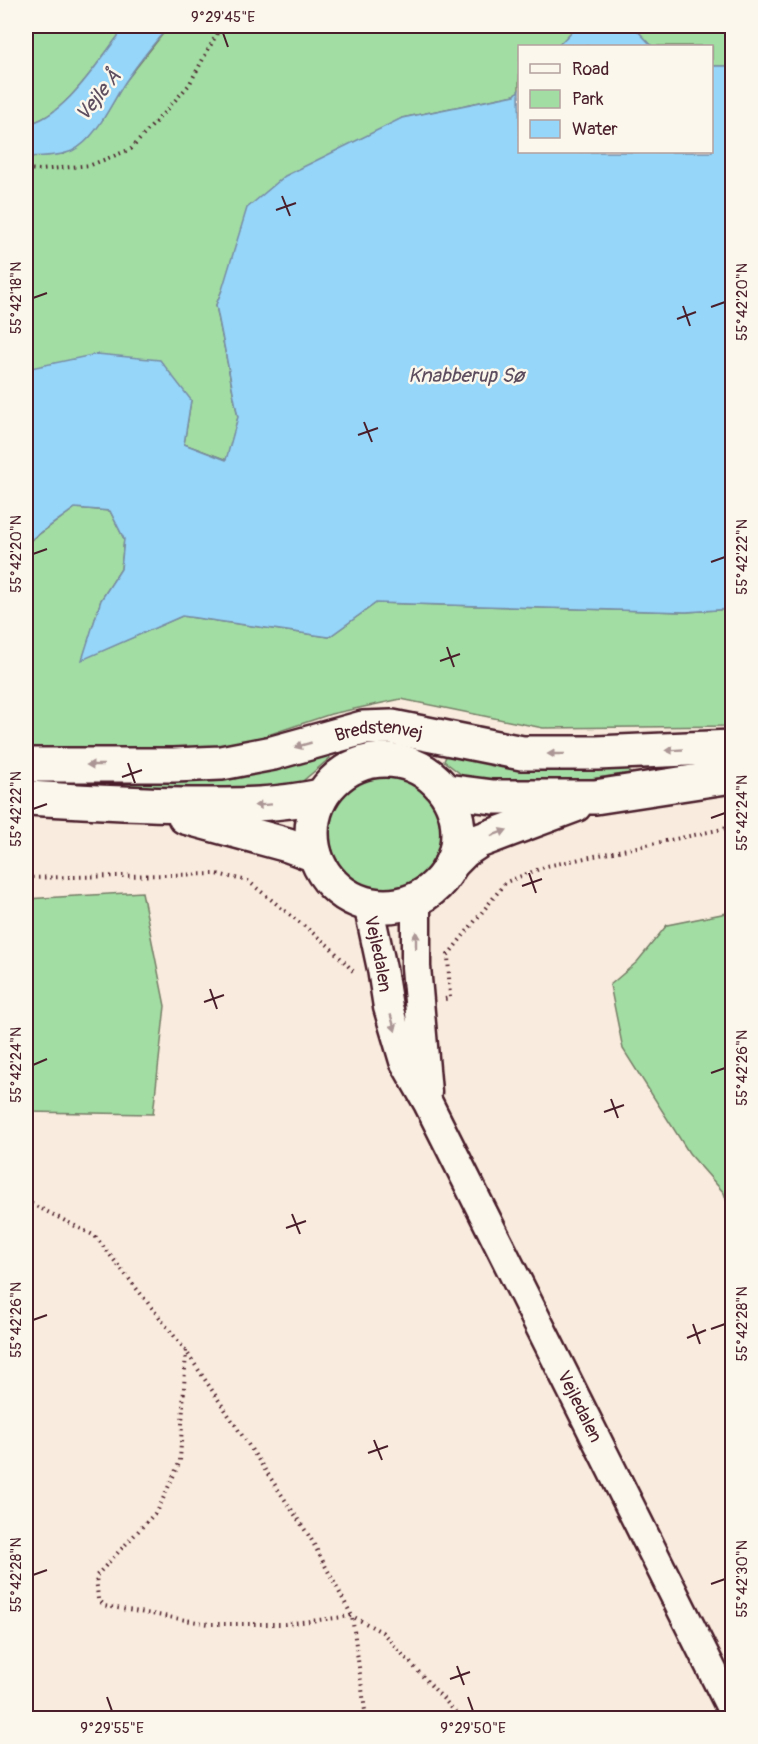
<svg xmlns="http://www.w3.org/2000/svg" width="758" height="1744" font-family="Pangolin,sans-serif">
	<rect width="100%" height="100%" fill="#f9ebdd"/>
	<filter id="ink" filterUnits="userSpaceOnUse"><feTurbulence type="fractalNoise" baseFrequency=".0167" numOctaves="2"/><feDisplacementMap in="SourceGraphic" scale="12" xChannelSelector="R" yChannelSelector="G"/><feConvolveMatrix kernelMatrix="1 2 1 2 8 2 1 2 1" color-interpolation-filters="sRGB"/></filter>
	<g filter="url(#ink)">
		<g fill="#a2dda3" stroke="#767e67" stroke-width="1.5">
			<path d="M26,26H126C102,55 65,119 26,124Z"/>
			<polygon points="169,26 577,26 558,46 520,46 519,90 515,95 402,118 222,290 216,305 238,417 227,460 184,444 191,400 26,369 26,157 64,154 82,144 103,119 125,82"/>
			<polygon points="633,26 732,26 732,68 730,66 712,66 712,46 652,46"/>
			<polygon points="75,508 110,511 124,539 121,569 101,600 83,659 182,616 329,637 376,603 686,612 732,609 732,726 543,728 401,699 331,714 237,745 160,752 26,752 26,544"/>
			<polygon points="449,749 629,762 630,773 523,789 471,782 444,761"/>
			<polygon points="327,751 330,758 298,785 284,792 103,787 104,776"/>
			<circle cx="385" cy="833" r="56"/>
			<polygon points="142,892 165,1006 153,1114 26,1112 26,899"/>
			<polygon points="732,912 732,1217 724,1193 689,1153 623,1049 610,985 637,962 667,925"/>
		</g>
		<g fill="#96d6f8" stroke="#788da6" stroke-width="1.5">
			<path d="M126,26H169C154,43 139,62 126,81C111,103 97,139 72,151C58,157 40,156 26,157V124C65,119 102,55 126,26Z"/>
			<polygon points="577,26 633,26 652,46 558,46"/>
			<polygon points="712,66 731,66 732,68 732,609 686,612 376,603 329,637 182,616 82,660 101,600 121,569 124,539 110,511 75,508 26,543 26,369 97,354 160,360 191,400 184,444 226,460 238,417 216,305 222,290 247,208 285,176 402,118 515,95 519,90 520,152 712,152"/>
		</g>
		<g fill="none" stroke-linecap="round" stroke-linejoin="round">
			<defs>
				<g id="minor">
					<polyline points="416,899 416,967 427,1092"/>
					<path id="s1" d="M368,904L382,969L388,1007L404,1061L428,1103L732,1710"/>
				</g>
				<circle id="major" cx="385" cy="833" r="73"/>
				<g id="highway">
					<path id="s2" d="M26,765H174L221,763L273,753L363,728L392,727L522,753H597L732,747"/>
					<polyline points="446,791 493,797 595,797 732,776"/>
					<path d="M26,798C83,801 140,805 197,805C241,805 278,805 321,796"/>
					<polyline points="185,817 288,845 315,855"/>
					<polyline points="451,864 464,851 479,841 575,805"/>
				</g>
			</defs>
			<use href="#minor" stroke="#4a1f2b" stroke-width="33"/>
			<use href="#major" stroke="#4a1f2b" stroke-width="38"/>
			<use href="#highway" stroke="#4a1f2b" stroke-width="38"/>
			<g stroke="#4a1f2b" stroke-width="4" stroke-dasharray="1.5 4.5" stroke-linecap="butt">
				<polyline points="26,169 41,170 91,165 131,149 189,85 221,26"/>
				<polyline points="26,878 217,874 248,881 329,946 353,971"/>
				<polyline points="445,999 450,998 448,955 506,882 547,866 732,827"/>
				<polyline points="26,1201 95,1236 186,1351 311,1539 352,1616 366,1718"/>
				<polyline points="186,1351 180,1461 158,1510 96,1576 98,1599 105,1606 209,1624 285,1624 352,1616 382,1632 461,1718"/>
			</g>
			<use href="#minor" stroke="#fbf7ec" stroke-width="28"/>
			<use href="#major" stroke="#fbf7ec" stroke-width="33"/>
			<use href="#highway" stroke="#fbf7ec" stroke-width="33"/>
		</g>
		<defs><path id="oneway-solid" d="M-6-.8H1V-3.2L6.5 0L1 3.2V.8H-6Z" transform="scale(1.5)"/></defs>
		<g fill="#ab9695">
			<use href="#oneway-solid" transform="translate(303 745) rotate(164)"/>
			<use href="#oneway-solid" transform="translate(674 750) rotate(177)"/>
			<use href="#oneway-solid" transform="translate(556 754) rotate(-180)"/>
			<use href="#oneway-solid" transform="translate(95 765) rotate(180)"/>
			<use href="#oneway-solid" transform="translate(263 805) rotate(176)"/>
			<use href="#oneway-solid" transform="translate(499 833) rotate(-21)"/>
			<use href="#oneway-solid" transform="translate(416 940) rotate(-90)"/>
			<use href="#oneway-solid" transform="translate(393 1023) rotate(74)"/>
		</g>
	</g>
	<path fill="none" stroke="#4a1f2b" stroke-width="2" d="M223,33L228,47M282,196L290,216M276,210L296,203M33,298L47,293M683,306L690,326M711,307L725,302M677,319L696,312M364,422L372,442M358,435L378,428M33,554L47,549M711,562L725,557M447,647L454,667M440,661L460,654M128,763L135,783M122,777L142,770M33,809L47,804M711,818L725,813M529,873L536,893M522,886L542,879M210,989L217,1009M204,1002L224,995M33,1065L47,1059M711,1073L725,1068M611,1099L618,1118M604,1112L624,1105M292,1214L300,1234M286,1228L306,1221M33,1320L47,1315M693,1324L700,1344M711,1329L725,1324M687,1338L706,1330M374,1440L382,1460M368,1453L388,1446M33,1575L47,1570M711,1584L725,1579M457,1666L464,1685M450,1679L470,1672M107,1697L112,1711M468,1697L473,1711"/>
	<g text-anchor="middle" stroke-width="5" stroke-linejoin="round" paint-order="stroke">
		<g font-size="18" fill="#4a1f2b" stroke="#fbf7ec">
			<text dy="6" stroke="none"><textPath href="#s2" startOffset="357">Bredstenvej</textPath></text>
			<text dy="6" stroke="none"><textPath href="#s1" startOffset="51">Vejledalen</textPath></text>
			<text dy="6" stroke="none"><textPath href="#s1" startOffset="549">Vejledalen</textPath></text>
		</g>
		<g font-size="20" font-style="italic" fill="#5d4d5e" stroke="#fbf7ec">
			<text transform="translate(98 95) rotate(-51)" y="7">Vejle Å</text>
			<text x="466" y="382">Knabberup Sø</text>
		</g>
	</g>
	<rect width="758" height="1744" fill="none" stroke="#fbf7ec" stroke-width="66"/>
	<rect x="518" y="45" width="195" height="108" fill="#fbf7ec" stroke="#b4a19f" stroke-width="1.5"/>
	<rect x="530" y="64" width="30" height="9" fill="#fbf7ec" stroke="#b4a19f" stroke-width="1.5"/>
	<text x="572" y="75" font-size="18" fill="#4a1f2b">Road</text>
	<rect x="530" y="90" width="30" height="18" fill="#a2dda3" stroke="#b4a19f" stroke-width="1.5"/>
	<text x="572" y="105" font-size="18" fill="#4a1f2b">Park</text>
	<rect x="530" y="120" width="30" height="18" fill="#96d6f8" stroke="#b4a19f" stroke-width="1.5"/>
	<text x="572" y="135" font-size="18" fill="#4a1f2b">Water</text>
	<rect x="33" y="33" width="692" height="1678" fill="none" stroke="#4a1f2b" stroke-width="2"/>
	<g font-size="15" text-anchor="middle" fill="#4a1f2b">
		<text x="223" y="22">9°29'45"E</text>
		<text transform="translate(16 298) rotate(-90)" y="5">55°42'18"N</text>
		<text transform="translate(742 302) rotate(-90)" y="5">55°42'20"N</text>
		<text transform="translate(16 554) rotate(-90)" y="5">55°42'20"N</text>
		<text transform="translate(742 557) rotate(-90)" y="5">55°42'22"N</text>
		<text transform="translate(16 809) rotate(-90)" y="5">55°42'22"N</text>
		<text transform="translate(742 813) rotate(-90)" y="5">55°42'24"N</text>
		<text transform="translate(16 1065) rotate(-90)" y="5">55°42'24"N</text>
		<text transform="translate(742 1068) rotate(-90)" y="5">55°42'26"N</text>
		<text transform="translate(16 1320) rotate(-90)" y="5">55°42'26"N</text>
		<text transform="translate(742 1324) rotate(-90)" y="5">55°42'28"N</text>
		<text transform="translate(16 1575) rotate(-90)" y="5">55°42'28"N</text>
		<text transform="translate(742 1579) rotate(-90)" y="5">55°42'30"N</text>
		<text x="112" y="1733">9°29'55"E</text>
		<text x="473" y="1733">9°29'50"E</text>
	</g>
</svg>
